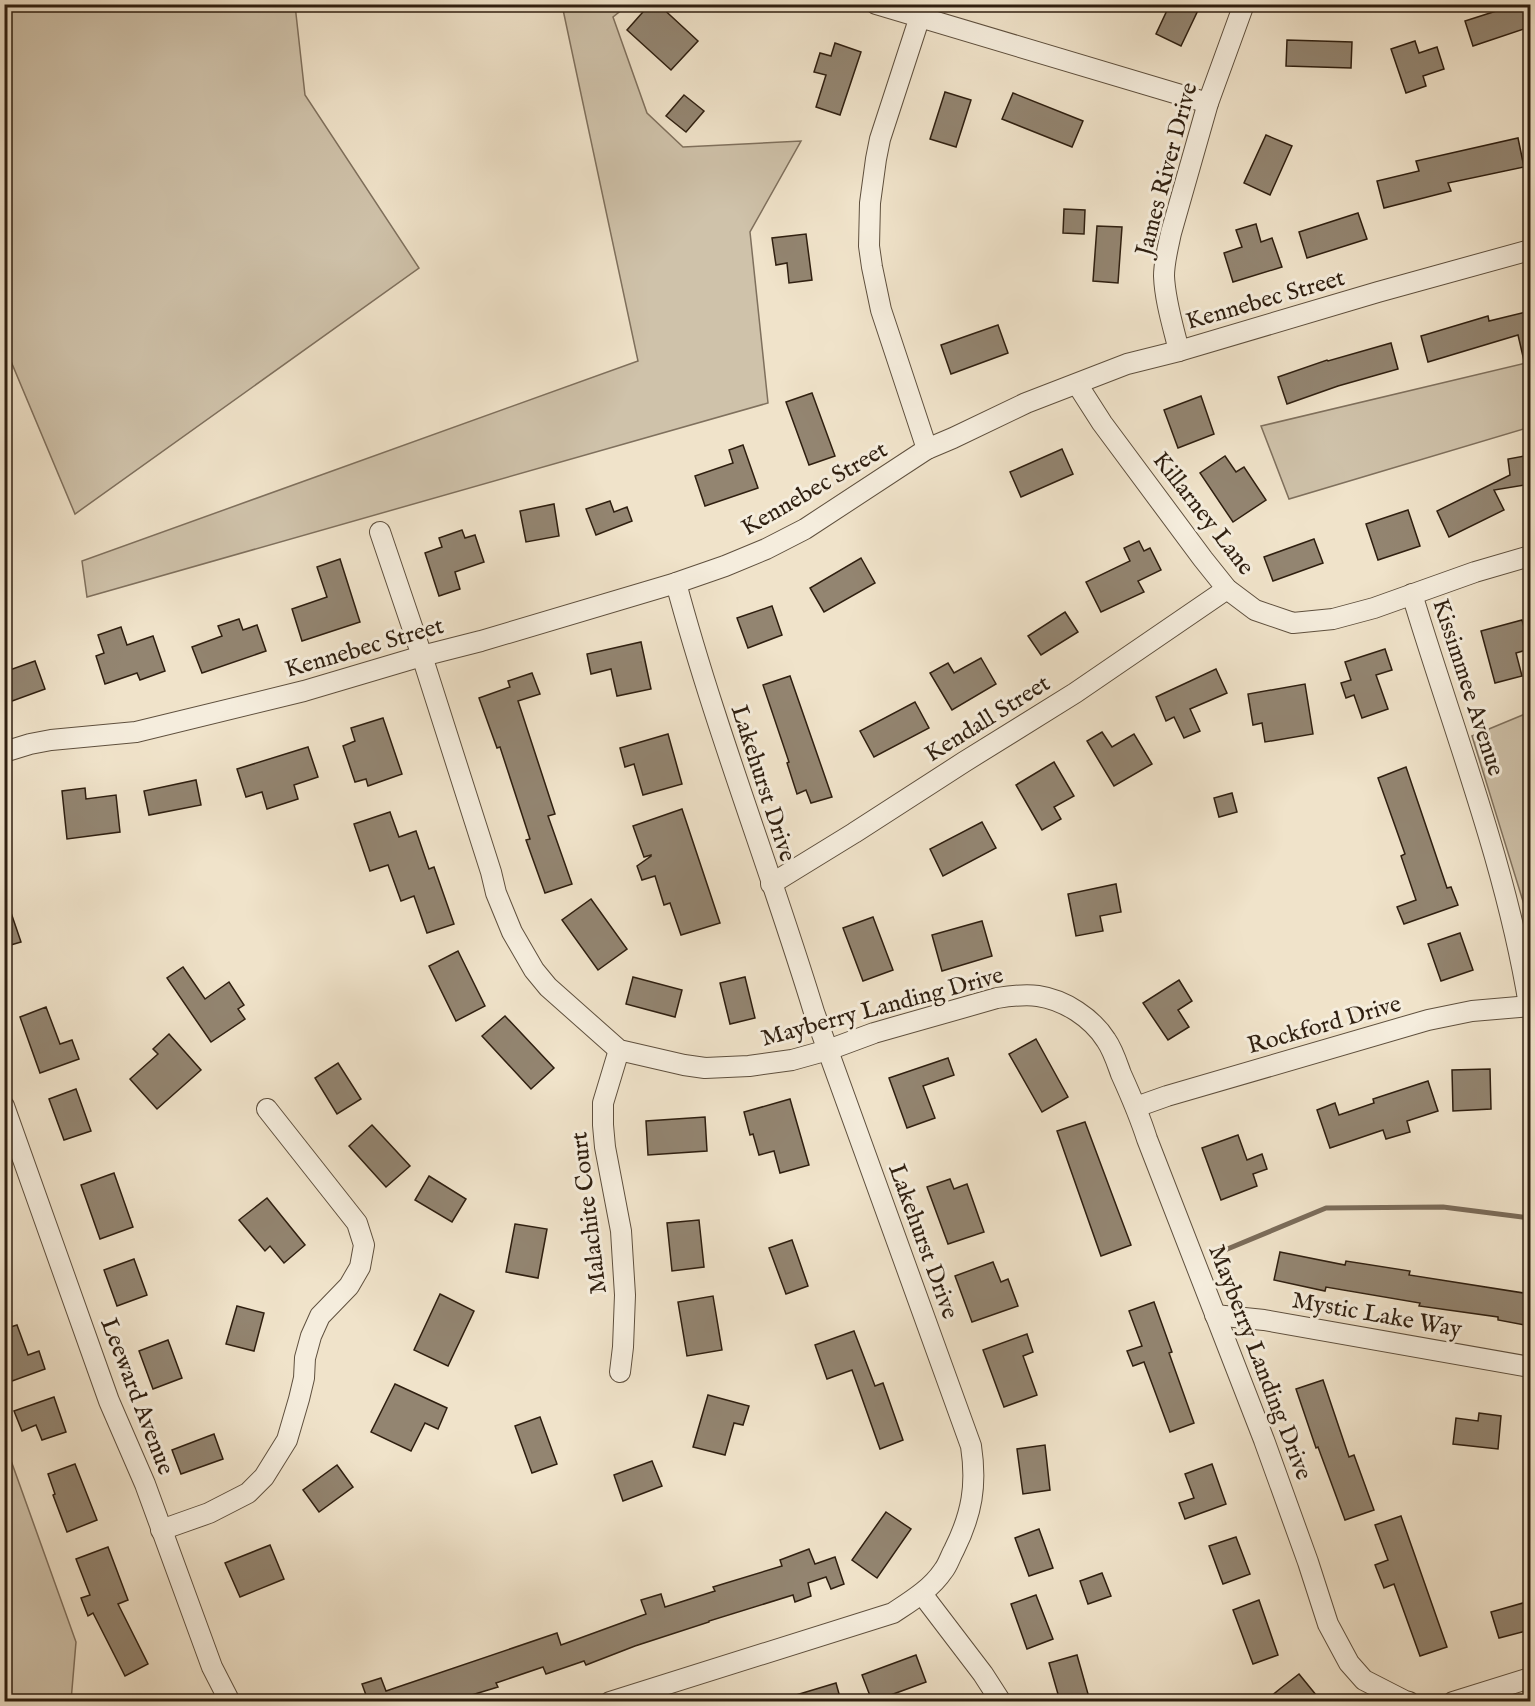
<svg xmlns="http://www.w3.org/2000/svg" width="1535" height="1706" font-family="'IM FELL English',serif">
	<rect width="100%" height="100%" fill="#f0e3ca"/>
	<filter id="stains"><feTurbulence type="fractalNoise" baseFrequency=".00333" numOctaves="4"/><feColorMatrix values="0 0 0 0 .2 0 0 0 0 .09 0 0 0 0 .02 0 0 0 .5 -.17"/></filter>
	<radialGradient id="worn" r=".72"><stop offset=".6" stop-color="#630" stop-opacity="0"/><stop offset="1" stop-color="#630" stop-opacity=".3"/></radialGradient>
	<g fill="#cfc2aa" stroke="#7f705d" stroke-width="1.5">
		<polygon points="4,5 295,5 305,95 419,268 75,514 5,347"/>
		<polygon points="562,5 628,5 613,17 647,113 683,147 801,141 750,232 768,403 87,597 82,561 638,361"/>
		<polygon points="1530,362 1530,427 1289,499 1261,426"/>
		<polygon points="1530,712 1530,924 1472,736"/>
		<polygon points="4,1441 76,1642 71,1701 5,1701"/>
	</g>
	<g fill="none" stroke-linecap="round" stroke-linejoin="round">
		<polyline stroke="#7b6c5a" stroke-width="5" points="1225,1250 1326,1208 1443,1207 1530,1218"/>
	</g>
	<g fill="#938571" stroke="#2f1f10" stroke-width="1.5">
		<polygon points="650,4 658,4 698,41 671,70 627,30"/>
		<polygon points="1170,4 1201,4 1181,46 1156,34"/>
		<polygon points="1528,4 1530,4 1530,27 1473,46 1465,21 1515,5 1516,8"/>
		<polygon points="1287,40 1352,42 1351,68 1286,66"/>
		<polygon points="1415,41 1419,53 1437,47 1444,69 1423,76 1426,86 1406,93 1391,49"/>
		<polygon points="835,43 861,52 840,115 816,107 826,75 814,72 820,53 831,56"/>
		<polygon points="945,92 971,100 956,147 930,139"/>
		<polygon points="1013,93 1083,121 1072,147 1002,119"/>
		<polygon points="684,95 704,111 686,132 666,116"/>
		<polygon points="1266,135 1292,146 1270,195 1244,183"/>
		<polygon points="1518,138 1524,167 1448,183 1451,191 1384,208 1377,181 1419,171 1416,161"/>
		<polygon points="1064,209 1085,210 1084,234 1063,233"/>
		<polygon points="1358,213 1367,239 1307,258 1299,232"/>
		<polygon points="1256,224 1261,242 1272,238 1282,267 1233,282 1224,253 1242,247 1236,230"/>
		<polygon points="1097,226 1122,227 1118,283 1093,281"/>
		<polygon points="806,234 812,280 789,283 787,263 776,265 772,238"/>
		<polygon points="1530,311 1530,364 1525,365 1518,335 1428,362 1421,336 1488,316 1489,321"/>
		<polygon points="998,325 1008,353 951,374 941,345"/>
		<polygon points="1391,343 1398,369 1338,386 1287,404 1278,377 1327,360 1328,361"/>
		<polygon points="812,393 835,456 809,465 786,402"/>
		<polygon points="1201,396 1214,434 1178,448 1164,410"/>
		<polygon points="743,445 758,488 705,506 695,476 733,463 729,450"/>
		<polygon points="1062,449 1073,474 1021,497 1010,472"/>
		<polygon points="1530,455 1530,484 1494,490 1504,510 1449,537 1437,511 1510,475 1508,459"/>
		<polygon points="1225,456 1236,472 1244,467 1266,500 1233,522 1200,473"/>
		<polygon points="610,501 614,512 627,507 632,521 596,535 586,509"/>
		<polygon points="554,504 559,536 526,542 520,511"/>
		<polygon points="1408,510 1420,546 1378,560 1366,524"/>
		<polygon points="462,530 465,538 475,535 484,562 455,572 460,589 439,596 425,553 442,547 439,538"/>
		<polygon points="1314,539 1323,563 1273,581 1264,557"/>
		<polygon points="1139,541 1144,551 1150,548 1161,570 1138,581 1144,592 1101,612 1086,582 1130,561 1124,548"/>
		<polygon points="861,558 875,583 824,612 810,588"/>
		<polygon points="340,559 360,622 302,641 292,609 327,597 317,567"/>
		<polygon points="772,606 782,635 748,648 737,618"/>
		<polygon points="1065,612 1078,632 1041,655 1028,636"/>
		<polygon points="239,619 243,630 257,625 266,651 202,673 192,647 222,636 218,626"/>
		<polygon points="1522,620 1530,649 1516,653 1522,676 1495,683 1481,631"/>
		<polygon points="121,627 127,645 153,636 165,671 140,680 137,673 105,684 96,656 104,653 98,635"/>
		<polygon points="641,642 651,689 617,696 611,669 591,674 587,654"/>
		<polygon points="1385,649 1392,670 1376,675 1388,709 1362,718 1354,695 1346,698 1341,683 1351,680 1345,662"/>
		<polygon points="981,658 996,684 952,710 930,673 948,663 954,673"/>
		<polygon points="35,661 45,689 4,704 4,672"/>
		<polygon points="1216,669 1227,693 1190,709 1200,731 1184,738 1174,717 1166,721 1156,697"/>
		<polygon points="532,673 540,694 518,701 555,814 548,816 572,884 545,893 526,840 530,839 500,747 497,748 479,698 510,687 508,681"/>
		<polygon points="790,676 832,797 811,803 806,790 797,794 787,763 789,762 763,685"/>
		<polygon points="1305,684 1313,734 1265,742 1262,723 1253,725 1248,694"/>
		<polygon points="915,702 929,728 874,757 860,731"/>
		<polygon points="383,718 402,774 368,786 366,779 355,782 343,746 355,741 351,728"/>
		<polygon points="1102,732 1112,747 1134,734 1152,764 1114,786 1087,741"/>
		<polygon points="668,734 682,784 643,795 634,764 625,767 620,748"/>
		<polygon points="308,747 318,777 294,785 298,799 267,809 262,792 246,797 237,769"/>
		<polygon points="1054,762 1074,796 1054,807 1061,819 1042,830 1016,785"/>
		<polygon points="1406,767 1447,888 1451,887 1458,905 1404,924 1397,907 1416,900 1401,856 1405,854 1378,778"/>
		<polygon points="196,780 201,805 149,815 144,791"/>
		<polygon points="85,788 86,799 116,795 120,832 67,839 62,791"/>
		<polygon points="1232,793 1237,812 1219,817 1214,798"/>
		<polygon points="682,809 720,923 681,935 670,903 664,905 655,876 642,880 637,866 651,856 651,855 644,857 633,826"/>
		<polygon points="390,812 399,837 416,831 429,869 434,867 454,924 427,933 414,896 401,901 388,865 370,871 354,824"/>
		<polygon points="982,822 996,848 943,876 930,849"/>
		<polygon points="1116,884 1121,912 1100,916 1103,931 1076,936 1068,894"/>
		<polygon points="591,899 627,949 598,970 562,920"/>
		<polygon points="4,901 7,901 21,942 4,947"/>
		<polygon points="873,917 893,970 863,981 843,928"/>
		<polygon points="982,921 992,956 942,971 932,935"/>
		<polygon points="1460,933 1473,970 1441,981 1428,944"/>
		<polygon points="458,951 485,1006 456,1021 429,966"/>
		<polygon points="183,967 205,999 229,982 244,1005 238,1009 245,1019 211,1042 167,978"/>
		<polygon points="633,977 682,990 675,1017 626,1004"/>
		<polygon points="745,977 755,1018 730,1024 720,983"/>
		<polygon points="1179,980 1192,1001 1178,1010 1189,1027 1168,1040 1143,1003"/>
		<polygon points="46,1007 60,1044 72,1040 79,1059 40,1073 20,1017"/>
		<polygon points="505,1016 554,1068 531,1089 482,1036"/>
		<polygon points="169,1034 201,1070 157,1109 130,1079 158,1054 153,1049"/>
		<polygon points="1036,1039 1068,1097 1042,1112 1009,1054"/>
		<polygon points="948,1058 954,1075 923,1086 935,1118 907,1128 889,1078"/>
		<polygon points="338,1063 361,1099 337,1114 315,1078"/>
		<polygon points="1490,1069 1491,1109 1453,1111 1452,1070"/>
		<polygon points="1428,1081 1438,1111 1407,1121 1410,1132 1386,1139 1383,1130 1330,1148 1317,1110 1335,1103 1339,1115 1374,1103 1373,1099"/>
		<polygon points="76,1089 91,1131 64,1140 49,1099"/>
		<polygon points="790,1099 809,1165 780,1173 774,1151 759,1155 753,1134 750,1135 744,1112"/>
		<polygon points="705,1117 707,1151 648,1155 646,1121"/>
		<polygon points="1085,1122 1131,1245 1101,1256 1057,1131"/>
		<polygon points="372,1125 410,1166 386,1187 349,1146"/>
		<polygon points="1238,1135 1247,1160 1262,1154 1267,1169 1253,1174 1257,1186 1221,1200 1202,1148"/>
		<polygon points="114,1173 133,1227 100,1239 81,1185"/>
		<polygon points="429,1176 466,1199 452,1222 415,1200"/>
		<polygon points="950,1179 954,1189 967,1184 984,1232 948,1244 927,1187"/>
		<polygon points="267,1198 305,1245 284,1263 270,1246 265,1251 239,1220"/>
		<polygon points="699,1220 704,1267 672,1271 667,1223"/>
		<polygon points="515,1224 547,1229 538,1278 506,1272"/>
		<polygon points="792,1240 808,1286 786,1294 769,1248"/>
		<polygon points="1280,1252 1345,1265 1346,1261 1410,1271 1409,1275 1530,1294 1530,1326 1498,1320 1498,1317 1419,1306 1420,1303 1326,1287 1325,1291 1274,1280"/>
		<polygon points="134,1259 147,1295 117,1306 104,1270"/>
		<polygon points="993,1262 1001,1282 1008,1279 1018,1306 972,1322 955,1276"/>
		<polygon points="440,1294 474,1311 448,1366 414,1350"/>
		<polygon points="713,1296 722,1350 687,1356 678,1302"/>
		<polygon points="1154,1302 1172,1352 1169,1353 1194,1423 1170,1432 1144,1362 1133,1366 1127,1351 1142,1346 1129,1311"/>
		<polygon points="237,1306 264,1313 254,1351 226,1344"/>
		<polygon points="17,1325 28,1355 39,1351 45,1369 4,1384 4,1329"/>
		<polygon points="854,1331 875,1386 883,1383 903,1440 880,1449 852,1370 827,1379 815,1345"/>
		<polygon points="1027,1334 1033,1352 1023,1356 1037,1395 1004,1407 983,1350"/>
		<polygon points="168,1340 182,1378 153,1389 139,1351"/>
		<polygon points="1323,1380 1349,1457 1354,1455 1374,1510 1345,1520 1318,1447 1316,1448 1296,1389"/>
		<polygon points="395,1384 447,1408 438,1429 425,1423 411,1451 371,1432"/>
		<polygon points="708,1395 749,1406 743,1425 734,1423 725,1455 693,1447"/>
		<polygon points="54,1397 66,1432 42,1440 36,1425 22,1431 14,1411"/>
		<polygon points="1479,1413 1501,1416 1498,1449 1453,1444 1456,1418 1478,1421"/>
		<polygon points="540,1417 557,1464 532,1473 515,1426"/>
		<polygon points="214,1434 223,1459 181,1474 172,1450"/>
		<polygon points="1045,1445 1050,1490 1023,1494 1017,1449"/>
		<polygon points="652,1461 662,1486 623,1501 614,1475"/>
		<polygon points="75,1464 97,1520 67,1532 53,1495 55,1494 48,1474"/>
		<polygon points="1212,1464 1226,1504 1185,1519 1179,1503 1194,1498 1185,1474"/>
		<polygon points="337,1465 353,1487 319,1512 303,1490"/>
		<polygon points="886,1512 911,1529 877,1578 852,1560"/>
		<polygon points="1401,1516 1447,1647 1420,1656 1394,1584 1384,1588 1375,1565 1388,1560 1375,1525"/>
		<polygon points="1039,1529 1053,1568 1029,1576 1015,1538"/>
		<polygon points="1236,1537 1250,1574 1223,1584 1209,1546"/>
		<polygon points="270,1545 284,1579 240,1597 225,1563"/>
		<polygon points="108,1547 128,1600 118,1604 148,1664 125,1676 93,1613 88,1616 81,1598 90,1595 76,1559"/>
		<polygon points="809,1549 815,1564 835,1557 844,1584 831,1589 826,1577 808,1583 811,1596 795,1602 793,1595 709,1621 709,1622 635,1646 586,1665 584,1661 546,1674 543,1667 496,1683 498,1687 452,1701 363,1701 363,1700 367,1698 362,1684 381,1678 386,1691 557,1633 561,1645 646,1614 641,1600 661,1594 665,1607 715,1591 713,1587 782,1566 780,1560"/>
		<polygon points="1102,1573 1111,1596 1088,1604 1080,1581"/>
		<polygon points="1036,1595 1053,1639 1027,1649 1011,1604"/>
		<polygon points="1259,1600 1278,1655 1253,1664 1233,1610"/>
		<polygon points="1530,1601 1530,1630 1499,1638 1491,1612"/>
		<polygon points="916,1655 926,1682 888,1696 890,1701 872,1701 862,1675"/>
		<polygon points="1077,1655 1090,1701 1060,1701 1049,1663"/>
		<polygon points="1299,1674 1321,1701 1265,1701 1281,1688"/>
		<polygon points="836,1683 841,1701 787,1701 786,1698"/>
	</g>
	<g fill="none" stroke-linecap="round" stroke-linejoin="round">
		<defs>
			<g id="minor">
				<polyline points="876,4 1208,103"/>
				<polyline points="924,4 880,139 876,159 870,203 869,246 872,267 881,310 927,449"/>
				<path d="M1179,351C1173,326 1165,301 1164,276C1164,262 1168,247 1171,233L1208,103L1244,4"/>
				<polyline points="1077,384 1102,423 1203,559 1227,589 1255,610 1293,623 1333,619 1374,608 1475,572 1530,556"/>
				<path d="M380,532L422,656L491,872L496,893L512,932L534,970L548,987L619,1050L684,1065L705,1068L749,1066L792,1060L828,1050L874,1033L997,998C1010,996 1024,994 1038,996C1065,1000 1092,1018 1106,1040C1113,1050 1117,1063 1121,1074C1131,1096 1140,1117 1147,1139L1264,1440L1308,1562L1328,1624L1349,1663L1364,1680L1405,1701L1409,1702"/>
				<path d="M1412,594C1453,730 1506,864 1529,1005"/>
				<polyline points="4,752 30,744 51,740 136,732 304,691 422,656 481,641 676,583 725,566 766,549 805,529 927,449 953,438 1026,403 1127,364 1179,351 1378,292 1530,250"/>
				<polyline points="771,884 854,833 964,762 1075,693 1227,589"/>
				<polyline points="619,1050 603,1103 603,1125 605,1147 621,1231 625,1295 623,1347 620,1372"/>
				<polyline points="4,1106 109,1401 145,1484 212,1667 230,1702"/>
				<polyline points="1136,1107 1167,1096 1428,1020 1472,1011 1530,1006"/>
				<polyline points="1215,1315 1264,1320 1530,1367"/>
				<polyline points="161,1530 209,1513 248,1493 264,1477 287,1440 299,1399 304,1378 305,1358 311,1336 320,1316 349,1286 360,1267 364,1245 357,1223 267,1109"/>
				<polyline points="922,1594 983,1674 1001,1702"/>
				<path d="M610,1702L893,1613C911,1601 931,1589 943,1571C948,1565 950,1557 954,1550C972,1514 977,1485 971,1446L814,1012C770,868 715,728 676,583"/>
				<polyline points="1453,1702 1530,1678"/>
			</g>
		</defs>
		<use href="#minor" stroke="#5f503e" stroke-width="22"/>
		<use href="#minor" stroke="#f5eddd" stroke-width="20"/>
	</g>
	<g text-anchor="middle" stroke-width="6" stroke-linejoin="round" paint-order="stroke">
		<g font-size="24" fill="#2f1f10" stroke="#f5eddd">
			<text transform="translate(1166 169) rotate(-75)" y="8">James River Drive</text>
			<text transform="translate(1265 299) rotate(-16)" y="8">Kennebec Street</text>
			<text transform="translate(814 488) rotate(-30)" y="8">Kennebec Street</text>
			<text transform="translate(1204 513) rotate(52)" y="8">Killarney Lane</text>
			<text transform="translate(364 647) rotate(-16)" y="8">Kennebec Street</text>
			<text transform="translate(1469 687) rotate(72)" y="8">Kissimmee Avenue</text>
			<text transform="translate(987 718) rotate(-32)" y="8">Kendall Street</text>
			<text transform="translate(764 783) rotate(72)" y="8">Lakehurst Drive</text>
			<text transform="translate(882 1006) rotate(-15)" y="8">Mayberry Landing Drive</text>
			<text transform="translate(1324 1024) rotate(-16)" y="8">Rockford Drive</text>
			<text transform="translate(588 1213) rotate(-97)" y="8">Malachite Court</text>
			<text transform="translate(924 1241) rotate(70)" y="8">Lakehurst Drive</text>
			<text transform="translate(1377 1314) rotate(10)" y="8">Mystic Lake Way</text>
			<text transform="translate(1261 1362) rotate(69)" y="8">Mayberry Landing Drive</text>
			<text transform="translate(138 1396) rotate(69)" y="8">Leeward Avenue</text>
		</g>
	</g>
	<rect width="1535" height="1706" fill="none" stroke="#f0e3ca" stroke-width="24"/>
	<rect x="6" y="6" width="1523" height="1694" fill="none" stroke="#2f1f10" stroke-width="3"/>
	<rect x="12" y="12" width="1511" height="1682" fill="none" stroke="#2f1f10" stroke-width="1.5"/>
	<rect width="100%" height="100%" filter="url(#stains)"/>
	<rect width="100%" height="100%" fill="url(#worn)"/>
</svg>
